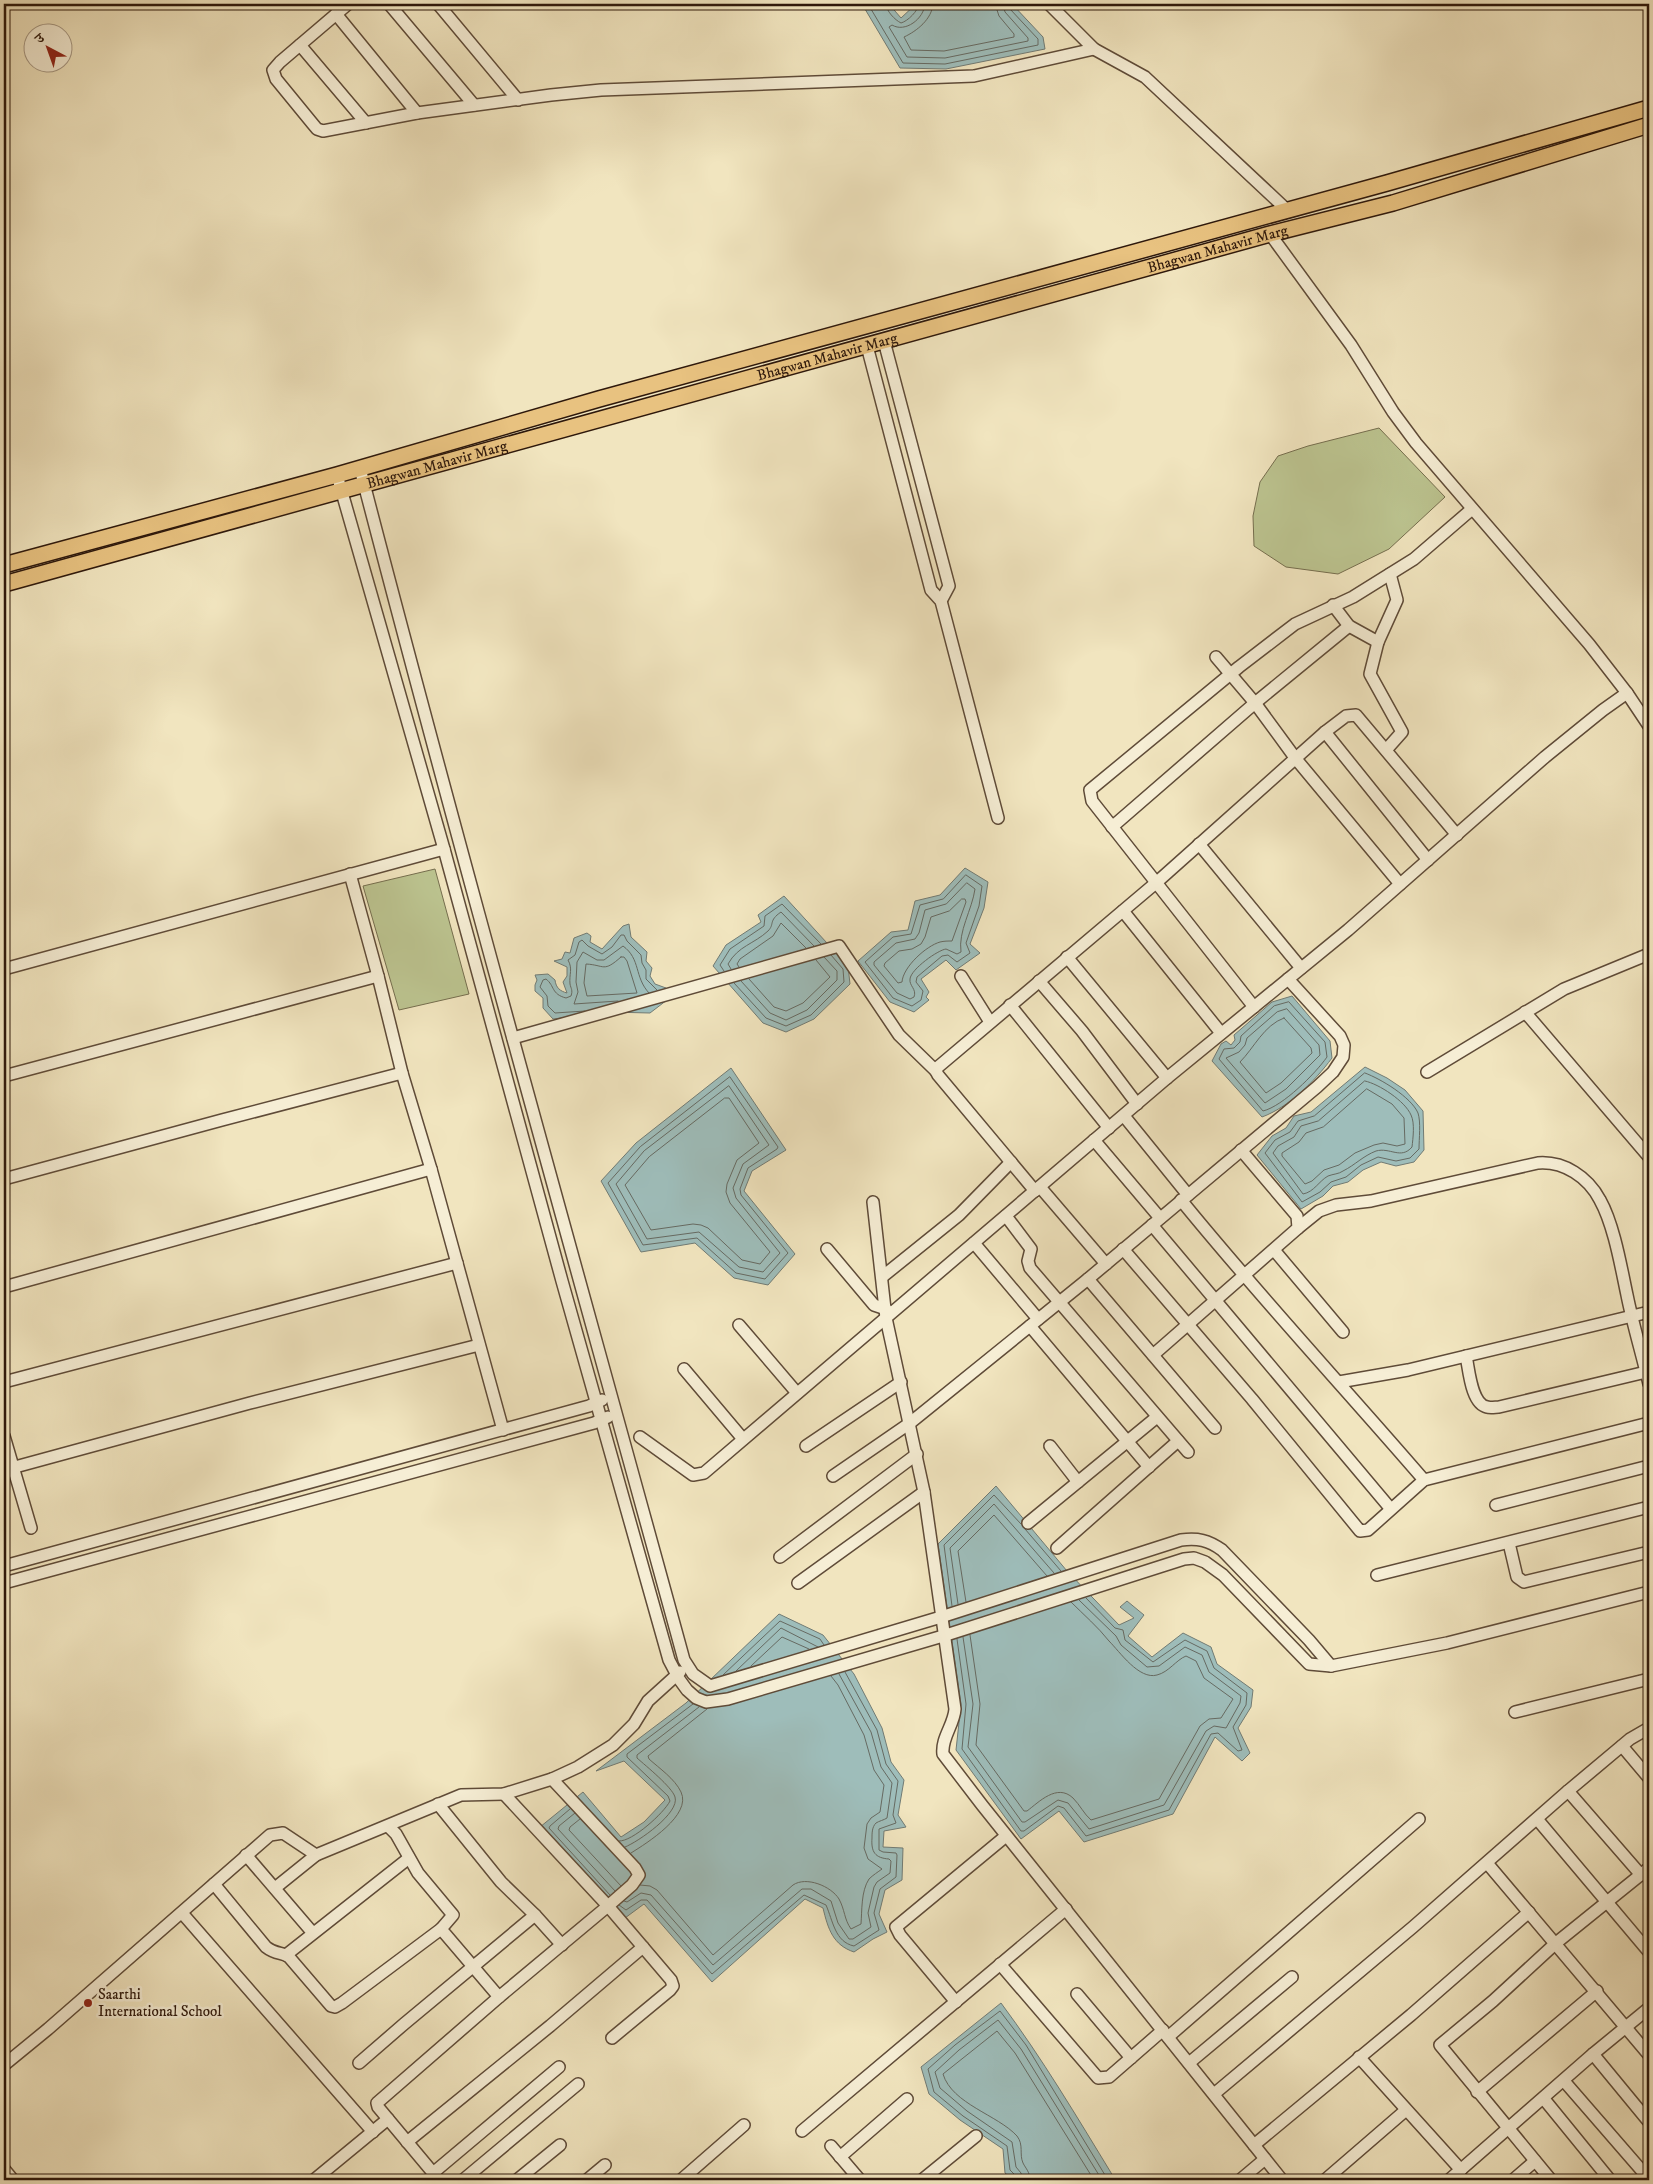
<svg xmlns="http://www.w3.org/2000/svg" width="1653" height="2184" font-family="'IM FELL DW Pica','Noto Serif Devanagari',serif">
	<rect width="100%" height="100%" fill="#f1e5bf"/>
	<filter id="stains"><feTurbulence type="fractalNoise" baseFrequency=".004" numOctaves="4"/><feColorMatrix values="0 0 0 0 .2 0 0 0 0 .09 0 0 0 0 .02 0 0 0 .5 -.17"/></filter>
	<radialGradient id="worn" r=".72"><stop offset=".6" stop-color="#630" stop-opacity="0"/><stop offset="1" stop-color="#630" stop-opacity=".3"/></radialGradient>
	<g fill="#bcc490" stroke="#756e4e">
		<polygon points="1379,428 1445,497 1389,549 1338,574 1286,567 1254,546 1253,516 1260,482 1278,456 1308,446"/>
		<polygon points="435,869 469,994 399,1010 363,886"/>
	</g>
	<g fill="#9ebdba" stroke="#717b74">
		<polygon points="862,4 889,4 901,18 916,4 1012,4 1043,37 1045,49 946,69 900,68"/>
		<polygon points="965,868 988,882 984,908 970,944 980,953 956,970 946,960 921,979 929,992 926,997 929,1000 914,1012 890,1002 858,961 891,932 908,930 915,901 940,895"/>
		<polygon points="784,896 848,966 850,984 814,1019 786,1032 763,1023 713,966 726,945 761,922 758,915"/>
		<path d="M629,924L631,937L647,952L646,961L652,968L650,976L655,984L666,988L667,1000L650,1013L609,1012L553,1019L543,1008V998L535,991V985L537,980L535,975L548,974L555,980C556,988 560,991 567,993L563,982L567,976V967L554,961L562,959L565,952L570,953L574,938L587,933L591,936L590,942L602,949L623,926Z"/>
		<path d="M1292,996L1330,1041L1332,1058C1314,1082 1289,1107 1262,1117L1212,1061L1221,1044L1226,1041L1231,1045L1235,1040L1234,1035L1272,1002Z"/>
		<polygon points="1365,1067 1387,1078 1405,1090 1423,1111 1424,1150 1414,1162 1396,1166 1381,1162 1363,1170 1348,1182 1333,1186 1323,1196 1301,1209 1257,1155 1272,1136 1286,1128 1294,1116 1311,1112"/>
		<polygon points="731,1068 786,1150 752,1171 744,1191 795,1254 768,1285 734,1278 695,1243 641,1252 601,1181 636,1143"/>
		<polygon points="996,1486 1067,1571 1119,1625 1134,1618 1120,1607 1127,1601 1144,1615 1128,1636 1152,1657 1183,1633 1211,1647 1217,1664 1253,1690 1251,1707 1238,1728 1250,1753 1242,1761 1215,1737 1173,1814 1084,1842 1059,1811 1021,1839 956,1750 961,1704 938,1544"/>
		<path d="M779,1614L823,1635L854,1674L882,1728L891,1762L904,1780L898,1815L906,1827L884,1831L883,1847L903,1848L902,1880L885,1890L879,1914L887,1932L873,1939L854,1952C833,1945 828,1929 823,1908L805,1899L712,1982L644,1904L625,1918L540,1827L583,1792L621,1837L644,1822L665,1800L624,1761L596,1771L686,1703Z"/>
		<path d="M1001,2003C1042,2058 1077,2117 1113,2176V2180H1014L1005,2173L1003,2149L960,2120L929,2094L921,2067Z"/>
	</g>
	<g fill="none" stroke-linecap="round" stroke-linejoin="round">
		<g stroke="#666a62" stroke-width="1">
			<polyline points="868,4 903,63 945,64 1038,45 1038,39 1010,9 1009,4"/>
			<path d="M886,4C886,11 895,20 901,23C908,21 918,11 919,4"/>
			<path d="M925,4C924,19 905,33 892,25L889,27L907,57L945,58L1028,41V38L1005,12L1003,4"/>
			<path d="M933,4C932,19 917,31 904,37L911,50L944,51L1014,37V34L999,16L995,4"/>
			<polygon points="966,875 982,886 979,906 966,943 970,953 957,962 948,955 942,956 917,977 916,982 923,991 921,1000 912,1006 893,998 865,962 893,937 911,934 920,905 943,899"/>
			<path d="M967,883L975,889C972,910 958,931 961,952L957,954L946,949C938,950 911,969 910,979C909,986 917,989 914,997L910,999L897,993L874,965V962L896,943L915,939L919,933L925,910L946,904Z"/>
			<path d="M962,899H965L966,902L952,941C948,941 944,941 940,942C926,946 903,967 902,982L898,983L884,966L885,963L899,951L912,949L921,944L925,937L931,917L949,911Z"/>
			<path d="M621,957H624L627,961L637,993L587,996L584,983L586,964C605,965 603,973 621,957Z"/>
			<polyline points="739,967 737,964 740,959 773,936 781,923 806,948"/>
			<path d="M731,969L728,964C738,946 754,944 768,931C775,924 768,921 781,912L814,946"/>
			<polyline points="724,971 720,965 730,949 764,926 765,916 782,904 821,944"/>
			<polyline points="749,979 774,1007 786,1011 803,1003 830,977 816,960"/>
			<polyline points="741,981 770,1013 786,1020 807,1010 837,980 837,971 824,957"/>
			<polyline points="734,983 766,1018 786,1026 811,1015 844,982 843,969 831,955"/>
			<path d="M618,1001L574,1004L578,992L576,982L577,962L583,952L597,960H604L623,946C641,959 634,977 649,993"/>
			<path d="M1289,1002L1325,1042L1327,1057C1315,1074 1283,1106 1263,1111L1219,1059L1224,1049L1234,1048L1240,1042L1241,1036L1274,1006Z"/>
			<polygon points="1287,1009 1319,1045 1320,1055 1286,1089 1265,1103 1226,1058 1239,1052 1245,1045 1247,1038 1277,1012"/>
			<path d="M585,1011L555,1013L548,1006L547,996L540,987L543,980L546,979C555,986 551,994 566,998L571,996C573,990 571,989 570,984C569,974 573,969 568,960L575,955L579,942L582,940L588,946L602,954L612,947L621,935H624L627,941L641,955L642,963L646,970V979L657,990"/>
			<path d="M1284,1018L1311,1048L1312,1053L1281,1083L1266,1093L1240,1062C1254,1048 1264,1025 1284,1018Z"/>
			<path d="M1365,1073C1381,1079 1411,1097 1418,1113C1421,1122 1419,1139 1419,1149L1410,1158L1396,1161L1378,1157L1361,1165L1346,1177L1331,1182L1320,1192L1302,1202L1265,1153L1275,1140L1290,1132L1298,1121L1314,1116Z"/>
			<polygon points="730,1077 778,1147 777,1149 748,1168 740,1189 741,1195 788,1253 765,1279 736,1273 697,1238 643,1245 608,1183 640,1147"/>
			<path d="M1365,1081C1379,1084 1405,1101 1411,1115C1415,1123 1413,1138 1412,1147C1401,1160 1390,1147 1376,1151C1363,1156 1355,1165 1343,1171C1339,1174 1333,1174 1328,1176C1319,1181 1314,1192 1303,1194L1273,1153L1278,1146L1294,1137L1301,1126L1318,1121Z"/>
			<polygon points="729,1086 769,1145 743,1164 733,1188 736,1198 780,1253 763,1272 739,1267 699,1232 647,1239 616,1184 644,1151"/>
			<polygon points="1367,1089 1392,1104 1404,1118 1405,1144 1397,1146 1383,1143 1374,1145 1355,1153 1339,1165 1324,1170 1312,1181 1305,1184 1282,1156 1282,1153 1299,1142 1306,1133 1323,1127"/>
			<polygon points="725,1098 729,1098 759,1143 737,1160 727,1184 726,1192 730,1203 770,1252 760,1264 742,1260 708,1228 701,1225 693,1224 651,1230 625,1185 649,1157"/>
			<polyline points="1025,1529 1061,1571"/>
			<polyline points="966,1602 958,1551 994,1515 1047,1576"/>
			<polyline points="958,1604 950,1548 994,1504 1054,1573"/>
			<polyline points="952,1606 944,1545 994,1495 1021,1524"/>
			<path d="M970,1635L980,1704L976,1745L1024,1811H1027C1039,1802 1057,1783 1073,1798C1080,1805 1084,1814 1091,1820L1159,1799L1200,1726L1209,1719L1221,1718L1233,1699L1204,1678L1196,1661L1186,1656C1176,1660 1169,1672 1157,1675C1139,1680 1120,1652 1109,1641C1098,1627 1084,1615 1071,1602"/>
			<polyline points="963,1637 973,1704 968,1747 1022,1822 1025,1822 1058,1800 1068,1803 1089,1829 1164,1805 1206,1731 1214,1726 1226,1728 1240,1703 1241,1696 1209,1672 1202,1655 1185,1647 1159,1666 1147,1667 1121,1645 1116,1636 1079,1600"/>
			<polyline points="957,1639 966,1704 962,1749 1021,1831 1024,1831 1058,1806 1064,1808 1086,1836 1169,1810 1211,1734 1218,1733 1238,1751 1242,1750 1233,1727 1246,1705 1247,1693 1214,1668 1207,1651 1185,1640 1153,1662 1125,1640 1123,1630 1115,1628 1086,1598"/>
			<polyline points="751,1666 782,1637 809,1649"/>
			<polyline points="736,1671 781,1628 818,1647"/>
			<polyline points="723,1675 780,1621 820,1639 824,1645"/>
			<polyline points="570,1809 550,1826 549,1828 610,1895"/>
			<polyline points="575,1813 559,1826 558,1829 615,1891"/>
			<polyline points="580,1819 570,1827 569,1830 621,1886"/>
			<path d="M619,1841C632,1842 664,1813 670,1801L668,1796L627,1757V1754L693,1704"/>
			<path d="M625,1847C638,1842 680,1813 675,1797C672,1787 646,1766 637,1758V1755L699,1707"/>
			<path d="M631,1853C647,1843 692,1815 681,1792C675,1779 659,1768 649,1759L648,1756L707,1709"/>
			<path d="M640,1885L650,1886L657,1890L713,1955L793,1885C806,1876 831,1886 839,1899C845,1910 844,1919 851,1929L861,1924C862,1911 861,1891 869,1879C873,1875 878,1872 882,1869L868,1859L864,1848L867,1824L871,1818L880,1812L884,1785L874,1770L864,1735L838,1685L831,1676"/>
			<path d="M624,1901L627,1902L641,1893L651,1895L713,1965L802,1889H811L831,1901L838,1923L849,1939H853L871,1927L868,1913L874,1887L877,1882L890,1873L891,1861L889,1859C875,1858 871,1852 872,1838C872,1833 872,1827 876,1823C879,1821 884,1820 887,1818L892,1783L881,1767L871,1732L839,1674"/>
			<path d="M619,1905L626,1910L641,1900H647L712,1974L804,1895L826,1905C833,1921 835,1942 854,1946L879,1930L874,1913L880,1889L896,1877L897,1855L896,1853L883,1852L879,1850V1829L896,1823L893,1815L898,1781L886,1764L877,1730L845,1672"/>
			<polyline points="1016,2180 1015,2175 1010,2170 1007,2146 963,2116 934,2092 928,2069 955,2045 1000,2011 1026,2045 1108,2180"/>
			<polyline points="1023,2180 1021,2173 1016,2167 1012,2142 967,2111 940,2088 935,2072 959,2050 998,2020 1021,2049 1102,2180"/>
			<path d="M1030,2180C1030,2172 1026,2169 1023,2163C1019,2154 1024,2145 1017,2136C998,2115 952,2104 943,2074L997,2031L1015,2053L1094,2180"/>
		</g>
		<defs>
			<g id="minor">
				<polyline points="348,4 280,62 273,70 276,79 312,123 317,129 323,131 417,113 551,95 601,90 974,76 1094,49"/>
				<polyline points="389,4 474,105"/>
				<polyline points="438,4 518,100"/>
				<polyline points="1049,4 1094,49 1145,77 1287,210"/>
				<polyline points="336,14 417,113"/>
				<polyline points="300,45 366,123"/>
				<polyline points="1270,234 1351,345 1393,412 1416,443 1589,644 1627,693 1649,726"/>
				<polyline points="884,341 949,586 941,601"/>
				<polyline points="867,346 931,590 941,601 998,818"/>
				<polyline points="337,475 444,849 562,1281 669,1660 679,1679 687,1690 696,1698 706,1702 728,1699 943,1636 1184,1559 1194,1558 1205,1562 1223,1575 1309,1664 1331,1666 1447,1643 1649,1592"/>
				<path d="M362,476C465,872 576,1266 684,1660L693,1674L710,1686L941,1617L1181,1540C1198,1538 1208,1540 1222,1550L1309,1640L1331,1666"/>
				<polyline points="1333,605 1349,626 1378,642"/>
				<polyline points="1216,657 1255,703 1296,759 1400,884"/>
				<polyline points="1325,732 1428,860"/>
				<polyline points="1386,750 1402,732 1370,674 1378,642 1397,600 1390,574"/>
				<polyline points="1112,827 1255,703 1349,626"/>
				<polyline points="1199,844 1301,968"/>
				<polyline points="350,874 378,976 402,1073 431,1169 503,1430"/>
				<polyline points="1123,911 1221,1033"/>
				<polyline points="1067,957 1167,1078"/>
				<polyline points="4,969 444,849"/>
				<polyline points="961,976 990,1022"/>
				<polyline points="1039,981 1082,1031 1137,1104"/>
				<polyline points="1010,1005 1109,1128"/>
				<polyline points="1254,1007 1092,801 1090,790 1239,667 1295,624 1353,597 1414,559 1472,509"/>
				<polyline points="1525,1012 1649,1157"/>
				<polyline points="513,1038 839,946 899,1035 936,1071"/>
				<polyline points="1427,1072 1564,989 1649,954"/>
				<polyline points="4,1076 378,976"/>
				<polyline points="1124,1116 1188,1195"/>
				<polyline points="1094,1140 1160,1218"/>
				<polyline points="4,1179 222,1120 402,1073"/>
				<polyline points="1040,1187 1106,1264"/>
				<polyline points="1035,1191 938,1075 936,1071 938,1067 1157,882 1325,732 1346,716 1356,715 1457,835"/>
				<path d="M1181,1200C1259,1296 1343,1386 1424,1480"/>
				<path d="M873,1202L886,1318L924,1492L955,1709C954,1725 941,1738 943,1754L982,1805L1282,2180"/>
				<polyline points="1006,1216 1031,1249 1028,1261 1030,1268 1188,1452"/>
				<polyline points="1152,1225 1390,1508"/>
				<path d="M1298,1228L1319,1211L1336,1205L1371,1201L1538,1163C1564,1161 1588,1177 1600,1200C1614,1225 1621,1267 1627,1295C1633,1325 1642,1354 1649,1384"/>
				<polyline points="974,1243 1038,1319"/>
				<polyline points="827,1249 874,1305 886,1309"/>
				<polyline points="1123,1249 1252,1399 1360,1531 1368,1530 1424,1480 1649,1423"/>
				<polyline points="1274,1250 1343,1332"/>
				<polyline points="882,1277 959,1215 1011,1162"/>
				<polyline points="1088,1279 1215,1428"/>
				<polyline points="4,1287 431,1169"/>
				<polyline points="739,1325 797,1393"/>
				<polyline points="1030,1326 1149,1467"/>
				<polyline points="1153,1355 1298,1228 1297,1216 1241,1150"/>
				<path d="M1466,1356C1469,1369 1471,1404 1487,1407C1490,1408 1496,1407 1499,1407L1646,1372"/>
				<polyline points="684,1369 743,1439"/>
				<polyline points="4,1382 457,1263"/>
				<polyline points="1339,1382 1408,1370 1649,1312"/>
				<polyline points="4,1436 31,1528"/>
				<polyline points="640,1437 693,1475 704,1473 1167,1078 1348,930 1545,757 1603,710 1627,693"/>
				<polyline points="806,1446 901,1382"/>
				<polyline points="1050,1446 1078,1482"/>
				<polyline points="4,1470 250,1403 479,1345"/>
				<polyline points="833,1476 910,1423 1088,1279 1317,1087 1333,1072 1343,1057 1344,1045 1340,1036 1288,979"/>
				<polyline points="1496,1505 1649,1466"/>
				<polyline points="1028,1523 1157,1417"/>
				<polyline points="1509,1543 1517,1577 1524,1582 1649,1552"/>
				<polyline points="1057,1548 1178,1441"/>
				<polyline points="780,1557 917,1454"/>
				<polyline points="4,1566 589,1406 602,1400"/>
				<polyline points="1377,1575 1649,1507"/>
				<polyline points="4,1583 594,1423 608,1417"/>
				<polyline points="798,1583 924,1492"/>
				<polyline points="1515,1712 1649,1679"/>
				<polyline points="1622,1746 1649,1778"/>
				<polyline points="1568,1791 1641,1875"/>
				<polyline points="504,1794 608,1906 671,1980 673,1986 670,1990 612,2038"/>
				<polyline points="438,1804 501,1882 535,1915 562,1945"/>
				<polyline points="1537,1819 1649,1952"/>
				<polyline points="388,1826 396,1834 418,1873 453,1915 441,1929 499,1997"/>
				<polyline points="246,1855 312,1932"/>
				<polyline points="1487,1863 1649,2055"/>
				<path d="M214,1884L266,1947C276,1955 283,1952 289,1957L331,2006L335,2007L342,2003L441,1929"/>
				<polyline points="275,1888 316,1855 461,1795 504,1794 552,1779 578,1767 613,1745 634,1724 648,1701 680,1672"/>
				<polyline points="182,1913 373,2132"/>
				<polyline points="286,1955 409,1858"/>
				<polyline points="1000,1964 1098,2078 1109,2077 1163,2030"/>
				<polyline points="1077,1994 1131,2058"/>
				<polyline points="956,2002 900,1935 896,1927 1006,1836"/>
				<polyline points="1168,2037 1419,1819"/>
				<polyline points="1593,2054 1649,2122"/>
				<polyline points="1359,2057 1461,2170"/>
				<polyline points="359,2063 404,2024 535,1915"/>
				<polyline points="1189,2063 1292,1977"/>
				<polyline points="4,2065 48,2029 270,1835 283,1833 316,1855"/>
				<polyline points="1564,2081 1649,2179"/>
				<polyline points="1477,2092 1597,1991"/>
				<polyline points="1214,2094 1413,1927 1568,1791 1630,1739 1649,1728"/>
				<polyline points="1544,2099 1610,2180"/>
				<polyline points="802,2131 1066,1909"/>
				<polyline points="407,2142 550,2026 643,1947"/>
				<polyline points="1254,2145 1411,2015 1529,1912"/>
				<polyline points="831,2146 860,2180"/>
				<polyline points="840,2157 907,2099"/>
				<polyline points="4,2169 13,2180"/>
				<polyline points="433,2173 559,2067"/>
				<polyline points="314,2180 388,2119"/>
				<polyline points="439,2180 378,2107 377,2103 499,1997 608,1906 632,1885 639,1875 635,1868 552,1779"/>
				<polyline points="463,2180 578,2084"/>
				<polyline points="517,2180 560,2145"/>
				<polyline points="587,2180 605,2165"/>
				<polyline points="681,2180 744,2125"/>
				<polyline points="922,2180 976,2136"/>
				<polyline points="1240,2180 1265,2159"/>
				<polyline points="1325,2180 1406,2110"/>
				<polyline points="1449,2180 1593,2054 1649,2008"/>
				<polyline points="1513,2180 1535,2161"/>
				<polyline points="1551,2180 1440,2045 1493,2001 1556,1943 1649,1868"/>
			</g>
			<g id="major">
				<polyline points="4,565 337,475 599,399 1387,183 1649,108"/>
				<path id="s1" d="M4,584L1270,234L1393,203L1649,125"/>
			</g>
		</defs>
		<use href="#minor" stroke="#5f4b38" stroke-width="14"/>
		<use href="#major" stroke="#2e180b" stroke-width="18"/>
		<use href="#minor" stroke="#f6eed5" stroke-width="11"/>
		<use href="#major" stroke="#e8c280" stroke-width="15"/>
	</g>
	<circle fill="#8f2418" stroke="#f6eed5" stroke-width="2" cx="88" cy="2003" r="5"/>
	<g text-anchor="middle" stroke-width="5" stroke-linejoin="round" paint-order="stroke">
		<g font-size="15" fill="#2e180b" stroke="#f6eed5">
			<text dy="5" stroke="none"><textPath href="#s1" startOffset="1259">Bhagwan Mahavir Marg</textPath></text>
			<text dy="5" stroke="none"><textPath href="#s1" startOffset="854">Bhagwan Mahavir Marg</textPath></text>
			<text dy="5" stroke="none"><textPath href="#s1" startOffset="449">Bhagwan Mahavir Marg</textPath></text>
		</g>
		<g font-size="15" fill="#2e180b" stroke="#f6eed5" text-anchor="start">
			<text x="98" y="1999">Saarthi<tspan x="98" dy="17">International School</tspan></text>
		</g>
	</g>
	<rect width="1653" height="2184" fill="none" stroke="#f1e5bf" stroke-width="20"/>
	<rect x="5" y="5" width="1643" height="2174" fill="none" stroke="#2e180b" stroke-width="2.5"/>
	<rect x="10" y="10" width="1633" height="2164" fill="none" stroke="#2e180b"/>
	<g transform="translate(48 48) rotate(319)"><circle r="24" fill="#f6eed5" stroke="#a69884"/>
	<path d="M0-4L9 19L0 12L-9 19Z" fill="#8f2418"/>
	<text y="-8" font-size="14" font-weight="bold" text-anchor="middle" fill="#2e180b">उ</text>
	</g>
	<rect width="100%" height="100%" filter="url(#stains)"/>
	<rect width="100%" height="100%" fill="url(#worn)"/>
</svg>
